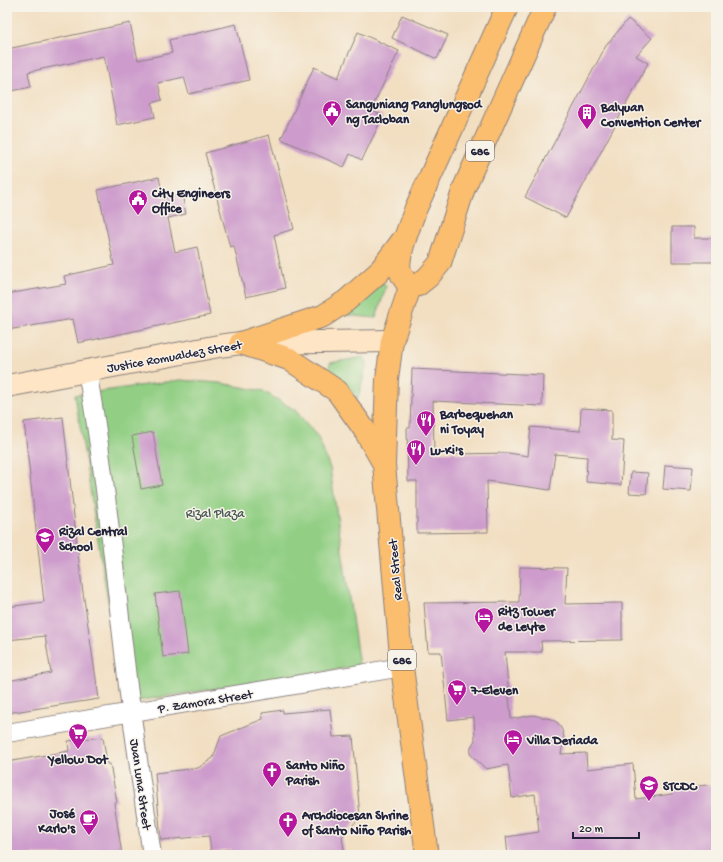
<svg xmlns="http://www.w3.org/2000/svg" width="723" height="862" font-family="'Gochi Hand',sans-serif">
	<rect width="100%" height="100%" fill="#f7f3e8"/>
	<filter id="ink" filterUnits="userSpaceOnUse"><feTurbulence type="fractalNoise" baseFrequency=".025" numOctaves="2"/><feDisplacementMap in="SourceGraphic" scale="8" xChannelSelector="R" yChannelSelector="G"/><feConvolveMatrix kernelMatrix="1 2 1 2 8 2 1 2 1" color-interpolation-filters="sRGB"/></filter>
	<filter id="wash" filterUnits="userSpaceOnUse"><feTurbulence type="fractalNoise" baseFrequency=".012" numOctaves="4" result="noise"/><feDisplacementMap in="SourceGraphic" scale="16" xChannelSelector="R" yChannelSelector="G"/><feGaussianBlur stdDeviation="0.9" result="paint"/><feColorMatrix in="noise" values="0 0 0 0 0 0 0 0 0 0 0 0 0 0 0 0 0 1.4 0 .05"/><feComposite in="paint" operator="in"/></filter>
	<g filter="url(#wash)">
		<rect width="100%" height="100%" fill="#f2dfc2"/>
		<g fill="#92cf84" stroke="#5a7860">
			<polygon points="382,282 386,287 376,318 344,315 371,295"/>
			<polygon points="363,357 367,362 358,399 344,382 329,370 330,363"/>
			<polygon points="180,380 220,383 263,391 295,410 318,437 330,468 359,666 124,703 75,395"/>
		</g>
		<g id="blocks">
			<g fill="#cd9ccc">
				<polygon points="402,15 448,35 437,59 392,38"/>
				<polygon points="628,19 652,38 636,56 648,63 566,218 525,197 608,42 609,42"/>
				<polygon points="130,23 138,60 172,53 169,40 236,24 249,80 189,94 184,77 158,83 162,100 152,103 155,117 117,125 104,56 28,72 31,87 7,92 7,49"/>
				<polygon points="358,32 399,51 371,110 383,116 362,160 350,154 344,167 281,139 314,67 338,78"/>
				<polygon points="269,135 294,229 274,235 285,288 246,297 234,246 230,247 205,153"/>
				<polygon points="159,177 163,198 182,194 186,214 168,218 175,252 197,247 210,315 78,343 73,319 7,330 7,294 66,284 64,276 114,265 98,190"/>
				<polygon points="672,227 694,227 694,238 716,238 716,262 672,262"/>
				<polygon points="412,369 543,375 542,406 433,401 434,452 456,452 456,454 508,453 528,456 531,427 580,431 581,408 612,410 612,440 624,441 621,485 586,482 587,457 555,454 550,490 487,481 488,532 417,533 417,481 408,481 407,428 410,428"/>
				<polygon points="63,417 81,579 99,699 7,713 7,681 51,673 45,636 7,640 7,607 44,602 24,422"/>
				<polygon points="153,432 162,485 141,489 132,436"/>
				<polygon points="665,465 693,467 691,491 663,489"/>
				<polygon points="631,472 648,473 646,494 629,493"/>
				<polygon points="520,567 567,568 565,604 622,603 622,640 541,641 542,652 505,652 511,719 533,715 551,719 558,723 562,730 564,737 561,754 586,753 587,769 633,764 636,799 672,794 672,789 716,784 716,855 508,855 506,837 539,832 535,794 512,798 508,765 486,769 470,754 471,747 475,740 474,717 448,720 441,652 428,652 424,603 519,602"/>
				<polygon points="180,591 188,654 163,657 155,594"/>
				<polygon points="330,709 333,737 353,736 360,817 342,837 345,855 231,855 230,849 211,852 209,836 161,840 155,773 198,768 213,758 221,736 263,719 262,713 283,710 283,713"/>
				<polygon points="103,737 107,764 110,764 117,802 114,802 122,855 7,855 7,762 69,751 68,741"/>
			</g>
		</g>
	</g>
	<g filter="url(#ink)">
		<use href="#blocks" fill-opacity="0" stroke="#8a807e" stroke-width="1"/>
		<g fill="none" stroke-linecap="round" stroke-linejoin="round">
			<defs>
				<g id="street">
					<path d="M87,371C105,469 114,570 126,669C133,731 143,793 152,855"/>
					<polyline points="7,733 402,667"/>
				</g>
				<polyline id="secondary" points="7,386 219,346 241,343 392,341"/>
				<g id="primary">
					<polyline points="410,287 392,341 387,379 384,464 402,667 427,855"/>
					<polyline points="410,287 418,285 428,277 440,263 464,188 545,7"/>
					<path d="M410,287C406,282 402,277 400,271C396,257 411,222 416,208L507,7"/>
					<polyline points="241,343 323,316 346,301 379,272 402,241"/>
					<polyline points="241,343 289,359 337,391 364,429 384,464"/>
				</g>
			</defs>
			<use href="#street" stroke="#8a807e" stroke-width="20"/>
			<use href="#secondary" stroke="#8a807e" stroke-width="24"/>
			<use href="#primary" stroke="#8a807e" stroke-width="24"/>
			<use href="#street" stroke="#fff" stroke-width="18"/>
			<use href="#secondary" stroke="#fde5c5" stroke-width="22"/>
			<use href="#primary" stroke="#fbbd6e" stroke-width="22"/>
		</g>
	</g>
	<defs>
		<symbol id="civic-pin" viewBox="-11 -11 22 30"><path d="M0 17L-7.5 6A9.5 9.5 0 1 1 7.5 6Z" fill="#b5179e" stroke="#f7f3e8"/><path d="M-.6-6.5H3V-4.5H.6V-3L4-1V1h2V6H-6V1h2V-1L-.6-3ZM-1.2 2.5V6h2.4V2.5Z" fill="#fff"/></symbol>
		<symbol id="building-pin" viewBox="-11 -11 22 30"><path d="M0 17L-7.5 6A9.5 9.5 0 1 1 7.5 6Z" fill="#b5179e" stroke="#f7f3e8"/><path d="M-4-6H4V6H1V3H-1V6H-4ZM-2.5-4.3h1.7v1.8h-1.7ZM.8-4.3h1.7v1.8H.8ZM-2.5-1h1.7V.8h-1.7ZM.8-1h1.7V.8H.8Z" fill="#fff"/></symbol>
		<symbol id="restaurant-pin" viewBox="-11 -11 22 30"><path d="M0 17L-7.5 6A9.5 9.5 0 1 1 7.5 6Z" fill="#b5179e" stroke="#f7f3e8"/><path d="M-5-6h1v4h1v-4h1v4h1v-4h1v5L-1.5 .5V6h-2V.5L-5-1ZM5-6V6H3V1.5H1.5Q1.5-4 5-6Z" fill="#fff"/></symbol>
		<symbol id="school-pin" viewBox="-11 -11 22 30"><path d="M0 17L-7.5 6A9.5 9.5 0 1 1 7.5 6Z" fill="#b5179e" stroke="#f7f3e8"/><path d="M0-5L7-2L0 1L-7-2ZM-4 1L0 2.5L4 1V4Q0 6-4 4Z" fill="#fff"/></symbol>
		<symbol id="hotel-pin" viewBox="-11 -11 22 30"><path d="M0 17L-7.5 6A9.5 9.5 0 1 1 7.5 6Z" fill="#b5179e" stroke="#f7f3e8"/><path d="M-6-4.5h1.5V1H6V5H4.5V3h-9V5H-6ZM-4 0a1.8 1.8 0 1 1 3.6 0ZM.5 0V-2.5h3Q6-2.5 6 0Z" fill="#fff"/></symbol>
		<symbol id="supermarket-pin" viewBox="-11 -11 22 30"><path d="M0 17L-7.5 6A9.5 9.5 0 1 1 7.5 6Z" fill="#b5179e" stroke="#f7f3e8"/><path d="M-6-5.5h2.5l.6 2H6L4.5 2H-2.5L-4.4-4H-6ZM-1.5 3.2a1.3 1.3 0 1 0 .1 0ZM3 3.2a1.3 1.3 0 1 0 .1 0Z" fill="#fff"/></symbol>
		<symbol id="church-pin" viewBox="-11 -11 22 30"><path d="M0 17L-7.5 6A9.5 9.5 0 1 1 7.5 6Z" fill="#b5179e" stroke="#f7f3e8"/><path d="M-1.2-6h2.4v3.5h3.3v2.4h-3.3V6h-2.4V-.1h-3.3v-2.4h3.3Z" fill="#fff"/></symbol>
		<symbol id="cafe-pin" viewBox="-11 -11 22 30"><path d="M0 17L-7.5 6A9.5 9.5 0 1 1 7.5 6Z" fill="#b5179e" stroke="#f7f3e8"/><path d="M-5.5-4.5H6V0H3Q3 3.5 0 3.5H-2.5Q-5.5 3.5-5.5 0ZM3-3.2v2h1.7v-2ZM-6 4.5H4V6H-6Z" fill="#fff"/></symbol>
	</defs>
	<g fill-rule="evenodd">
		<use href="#civic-pin" x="321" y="99" width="22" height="30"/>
		<use href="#building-pin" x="576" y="102" width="22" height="30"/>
		<use href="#civic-pin" x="127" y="188" width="22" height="30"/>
		<use href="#restaurant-pin" x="415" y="409" width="22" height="30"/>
		<use href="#restaurant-pin" x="405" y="438" width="22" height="30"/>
		<use href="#school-pin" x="34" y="526" width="22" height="30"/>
		<use href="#hotel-pin" x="473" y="606" width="22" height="30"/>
		<use href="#supermarket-pin" x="446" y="678" width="22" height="30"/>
		<use href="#supermarket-pin" x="67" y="722" width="22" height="30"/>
		<use href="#hotel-pin" x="502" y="728" width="22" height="30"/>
		<use href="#church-pin" x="261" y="760" width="22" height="30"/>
		<use href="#school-pin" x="638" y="774" width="22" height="30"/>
		<use href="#cafe-pin" x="78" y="808" width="22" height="30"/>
		<use href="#church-pin" x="277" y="810" width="22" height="30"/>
	</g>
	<g text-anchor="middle" stroke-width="3" stroke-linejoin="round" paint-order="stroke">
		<g fill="#f7f3e8" stroke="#62616f" stroke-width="1">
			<rect x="466" y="141" width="28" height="20" rx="3"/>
			<rect x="388" y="650" width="28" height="20" rx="3"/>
		</g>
		<g font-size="12" font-weight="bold" fill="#22223b">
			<text x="480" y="155">686</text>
			<text x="402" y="664">686</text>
		</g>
		<g font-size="13" font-weight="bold" fill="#22223b" stroke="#f7f3e8" text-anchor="start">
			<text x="346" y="108">Sanguniang Panglungsod<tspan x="346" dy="15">ng Tacloban</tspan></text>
			<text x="601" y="111">Balyuan<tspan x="601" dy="15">Convention Center</tspan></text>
			<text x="152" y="197">City Engineers<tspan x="152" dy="15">Office</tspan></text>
			<text x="440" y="418">Barbequehan<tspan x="440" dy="15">ni Toyay</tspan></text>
			<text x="430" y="454">Lu-Ki's</text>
			<text x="59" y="535">Rizal Central<tspan x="59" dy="15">School</tspan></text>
			<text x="498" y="615">Ritz Tower<tspan x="498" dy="15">de Leyte</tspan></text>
			<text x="471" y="694">7-Eleven</text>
			<text x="527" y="744">Villa Deriada</text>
			<text x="78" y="763" text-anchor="middle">Yellow Dot</text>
			<text x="286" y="769">Santo Niño<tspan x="286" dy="15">Parish</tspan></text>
			<text x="663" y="790">STCDC</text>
			<text x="75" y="817" text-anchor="end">José<tspan x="75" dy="15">Karlo's</tspan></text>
			<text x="302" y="819">Archdiocesan Shrine<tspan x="302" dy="15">of Santo Niño Parish</tspan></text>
		</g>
		<g font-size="13" fill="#22223b" stroke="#f7f3e8">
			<text transform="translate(174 355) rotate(-10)" y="5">Justice Romualdez Street</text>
			<text transform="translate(394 570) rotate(-95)" y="5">Real Street</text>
			<text transform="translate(205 700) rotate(-9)" y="5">P. Zamora Street</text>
			<text transform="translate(142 784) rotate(82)" y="5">Juan Luna Street</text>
		</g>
		<g font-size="13" fill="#445651" stroke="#f7f3e8">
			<text x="215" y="517">Rizal Plaza</text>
		</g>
	</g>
	<rect width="723" height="862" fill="none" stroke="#f7f3e8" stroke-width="24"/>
	<path d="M573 832v6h66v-6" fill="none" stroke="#22223b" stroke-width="2"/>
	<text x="579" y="832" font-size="12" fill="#22223b" stroke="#f7f3e8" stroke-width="3" paint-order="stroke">20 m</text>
</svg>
